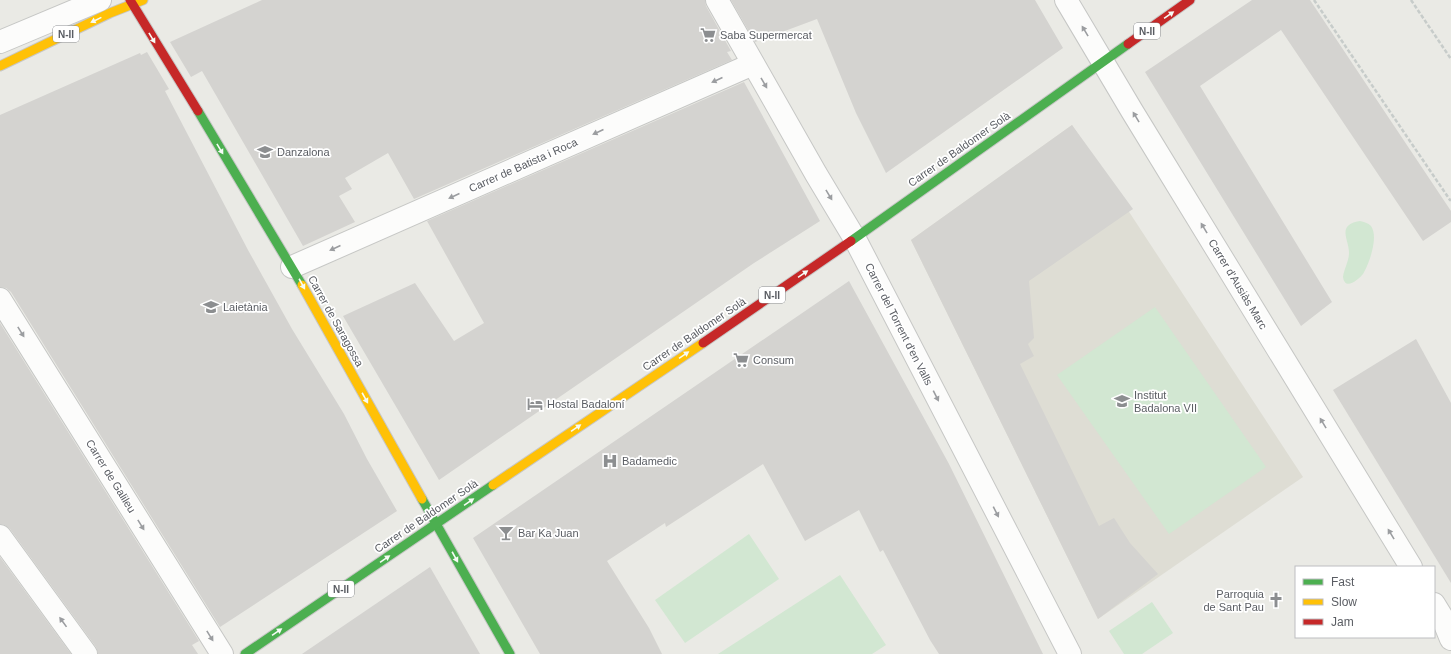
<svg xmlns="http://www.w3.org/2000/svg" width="1451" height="654" font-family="Arial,sans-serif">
	<rect width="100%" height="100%" fill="#eaeae5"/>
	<polygon fill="#deddd4" points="1072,125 1303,477 1098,619 911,240"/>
	<g fill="#d2e7d2">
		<path d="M1360,221C1364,222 1368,223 1371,226C1379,237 1369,264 1363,274C1358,280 1345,291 1343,277C1344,269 1349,261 1349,253C1349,239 1336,225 1360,221Z"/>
		<polygon points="1155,307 1266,467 1169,534 1057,375"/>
		<polygon points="749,534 779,579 685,643 655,600"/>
		<polygon points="840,575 886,645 872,654 718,654"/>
		<polygon points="1152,602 1173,633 1142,654 1124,654 1109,631"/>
	</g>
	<g fill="#d4d3d0">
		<polygon points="262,0 705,0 706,6 731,51 727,52 732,60 414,199 388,153 345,178 352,189 339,196 355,222 303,246 202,71 191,77 170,42"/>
		<polygon points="731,0 1035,0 1063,48 886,173 856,113 817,19 755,42"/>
		<polygon points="1252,0 1310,0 1451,211 1451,222 1423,241 1281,30 1200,86 1332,302 1301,326 1145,72"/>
		<polygon points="147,52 169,89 165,91 248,250 292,329 344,414 367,459 397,511 220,627 11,292 6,288 0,287 0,115 140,53 141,55"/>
		<polygon points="744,82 820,221 754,263 439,480 343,316 415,283 454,341 484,323 427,221"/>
		<polygon points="1072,125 1133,209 1029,281 1034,338 1028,344 1034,356 1020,364 1099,526 1114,518 1130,543 1158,574 1098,619 911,240"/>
		<polygon points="849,281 949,464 1043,654 939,654 930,640 883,550 880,552 859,510 805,541 763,464 666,527 665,523 607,561 649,628 662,654 540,654 473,538"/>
		<polygon points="0,323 199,641 192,645 198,654 98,654 96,647 10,529 5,525 0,524"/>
		<polygon points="1416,339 1451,403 1451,583 1333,390"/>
		<polygon points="0,557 71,654 0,654"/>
		<polygon points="430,567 480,654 302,654"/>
	</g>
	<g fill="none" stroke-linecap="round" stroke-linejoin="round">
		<defs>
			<g id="street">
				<polyline points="717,0 816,174 855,239 1070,654"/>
				<polyline points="1066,0 1132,111 1411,567"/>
				<polyline points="0,42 100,0"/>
				<polyline points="292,267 753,64"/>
				<polyline points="0,299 222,654"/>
				<polyline points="0,536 86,654"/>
				<polyline points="1434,604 1442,617 1451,639"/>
			</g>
			<g id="fast">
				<polyline points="198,111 302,285"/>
				<polyline points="851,241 1128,44"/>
				<polyline points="422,499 510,654"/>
				<polyline points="245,654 493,485"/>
			</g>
			<g id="slow">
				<polyline points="0,66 110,13 143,0"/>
				<polyline points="302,285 422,499"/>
				<polyline points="493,485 703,343"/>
			</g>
			<g id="jam">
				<polyline points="130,0 198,111"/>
				<polyline points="1128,44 1190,0"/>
				<polyline points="703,343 851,241"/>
			</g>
		</defs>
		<use href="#street" stroke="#c6c7c5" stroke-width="24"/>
		<use href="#fast" stroke="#c7c7c6" stroke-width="11"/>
		<use href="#slow" stroke="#c7c7c6" stroke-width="11"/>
		<use href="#jam" stroke="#c7c7c6" stroke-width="11"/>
		<g stroke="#c7ccca" stroke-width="2.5" stroke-dasharray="4 2" stroke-linecap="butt">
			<polyline points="1314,0 1450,200 1451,200"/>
			<polyline points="1411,0 1451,59"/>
		</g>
		<use href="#street" stroke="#fcfcfb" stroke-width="22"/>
		<use href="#fast" stroke="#4caf50" stroke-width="9"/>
		<use href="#slow" stroke="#ffc107" stroke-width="9"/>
		<use href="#jam" stroke="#c62828" stroke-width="9"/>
	</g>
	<defs><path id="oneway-solid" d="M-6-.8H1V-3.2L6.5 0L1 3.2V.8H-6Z"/></defs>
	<g fill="#f6fbf6">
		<use href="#oneway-solid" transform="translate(1169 15) rotate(-35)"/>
		<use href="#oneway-solid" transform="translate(96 20) rotate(154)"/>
		<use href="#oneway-solid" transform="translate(152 38) rotate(59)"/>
		<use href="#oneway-solid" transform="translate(220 149) rotate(59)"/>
		<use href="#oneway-solid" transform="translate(803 274) rotate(-34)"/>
		<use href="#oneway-solid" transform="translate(302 284) rotate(61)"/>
		<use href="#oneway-solid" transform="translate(684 355) rotate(-34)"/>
		<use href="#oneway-solid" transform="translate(365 398) rotate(61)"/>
		<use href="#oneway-solid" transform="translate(576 428) rotate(-34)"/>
		<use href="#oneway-solid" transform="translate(469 502) rotate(-34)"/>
		<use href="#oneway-solid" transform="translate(455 557) rotate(61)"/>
		<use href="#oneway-solid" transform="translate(385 559) rotate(-34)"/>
		<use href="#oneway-solid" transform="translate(277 632) rotate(-34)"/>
	</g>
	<g fill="#9b9da0">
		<use href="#oneway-solid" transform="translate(1085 31) rotate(-121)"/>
		<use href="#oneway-solid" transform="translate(717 80) rotate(156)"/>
		<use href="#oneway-solid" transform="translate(764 83) rotate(60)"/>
		<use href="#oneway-solid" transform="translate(1136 117) rotate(-121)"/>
		<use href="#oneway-solid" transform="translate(598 132) rotate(156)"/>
		<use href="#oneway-solid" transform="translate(829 195) rotate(59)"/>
		<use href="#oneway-solid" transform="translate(454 196) rotate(156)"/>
		<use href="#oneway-solid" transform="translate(1204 228) rotate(-121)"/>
		<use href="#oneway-solid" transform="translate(335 248) rotate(156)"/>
		<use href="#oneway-solid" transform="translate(21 332) rotate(58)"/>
		<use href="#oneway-solid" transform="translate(936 396) rotate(63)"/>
		<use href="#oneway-solid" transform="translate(1323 423) rotate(-121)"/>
		<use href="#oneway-solid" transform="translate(996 512) rotate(63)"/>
		<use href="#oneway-solid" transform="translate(141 525) rotate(58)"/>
		<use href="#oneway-solid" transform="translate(1391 534) rotate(-121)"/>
		<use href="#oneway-solid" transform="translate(63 622) rotate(-126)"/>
		<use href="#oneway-solid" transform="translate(210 636) rotate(58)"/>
	</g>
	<defs>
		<symbol id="supermarket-bare" viewBox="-9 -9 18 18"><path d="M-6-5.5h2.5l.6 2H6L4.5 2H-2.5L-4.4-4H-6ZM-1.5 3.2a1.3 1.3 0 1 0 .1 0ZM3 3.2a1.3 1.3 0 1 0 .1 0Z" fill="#8c8e90" stroke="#fff" stroke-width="2.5" paint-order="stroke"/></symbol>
		<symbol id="school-bare" viewBox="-9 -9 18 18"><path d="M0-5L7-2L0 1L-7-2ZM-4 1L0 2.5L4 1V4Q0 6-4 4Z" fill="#8c8e90" stroke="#fff" stroke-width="2.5" paint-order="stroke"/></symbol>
		<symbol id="hotel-bare" viewBox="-9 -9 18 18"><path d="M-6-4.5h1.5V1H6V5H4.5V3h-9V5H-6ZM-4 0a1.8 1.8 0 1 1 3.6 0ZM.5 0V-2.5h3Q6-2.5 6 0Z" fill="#8c8e90" stroke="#fff" stroke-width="2.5" paint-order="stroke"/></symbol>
		<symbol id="hospital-bare" viewBox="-9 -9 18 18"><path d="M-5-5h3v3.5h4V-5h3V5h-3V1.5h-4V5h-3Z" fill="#8c8e90" stroke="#fff" stroke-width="2.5" paint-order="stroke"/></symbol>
		<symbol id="bar-bare" viewBox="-9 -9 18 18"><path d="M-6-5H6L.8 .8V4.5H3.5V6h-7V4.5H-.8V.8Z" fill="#8c8e90" stroke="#fff" stroke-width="2.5" paint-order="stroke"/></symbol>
		<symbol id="church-bare" viewBox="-9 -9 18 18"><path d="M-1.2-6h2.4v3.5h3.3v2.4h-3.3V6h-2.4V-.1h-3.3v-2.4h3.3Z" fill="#8c8e90" stroke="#fff" stroke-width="2.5" paint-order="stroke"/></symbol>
	</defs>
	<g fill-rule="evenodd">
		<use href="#supermarket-bare" x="697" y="24" width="22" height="22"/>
		<use href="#school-bare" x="254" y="141" width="22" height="22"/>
		<use href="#school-bare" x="200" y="296" width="22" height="22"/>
		<use href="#supermarket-bare" x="730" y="349" width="22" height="22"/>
		<use href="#school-bare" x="1111" y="390" width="22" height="22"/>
		<use href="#hotel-bare" x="524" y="393" width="22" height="22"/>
		<use href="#hospital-bare" x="599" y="450" width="22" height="22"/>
		<use href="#bar-bare" x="495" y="522" width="22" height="22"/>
		<use href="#church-bare" x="1265" y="589" width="22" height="22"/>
	</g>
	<g text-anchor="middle" stroke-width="3.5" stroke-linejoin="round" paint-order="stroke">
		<g fill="#fff" stroke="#8c8e92" stroke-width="1">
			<rect x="1134" y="23" width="26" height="16" rx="3"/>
			<rect x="53" y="26" width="26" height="16" rx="3"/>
			<rect x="759" y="287" width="26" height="16" rx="3"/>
			<rect x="328" y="581" width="26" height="16" rx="3"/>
		</g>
		<g font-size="10" font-weight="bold" fill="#5a5d63">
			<text x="1147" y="35">N-II</text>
			<text x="66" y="38">N-II</text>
			<text x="772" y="299">N-II</text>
			<text x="341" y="593">N-II</text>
		</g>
		<g font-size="11" fill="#5a5d63" stroke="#fff" text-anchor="start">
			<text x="720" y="39">Saba Supermercat</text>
			<text x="277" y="156">Danzalona</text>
			<text x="223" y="311">Laietània</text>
			<text x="753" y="364">Consum</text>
			<text x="1134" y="399">Institut<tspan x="1134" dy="13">Badalona VII</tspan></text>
			<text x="547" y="408">Hostal Badaloní</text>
			<text x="622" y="465">Badamedic</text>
			<text x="518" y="537">Bar Ka Juan</text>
			<text x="1264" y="598" text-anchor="end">Parroquia<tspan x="1264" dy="13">de Sant Pau</tspan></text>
		</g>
		<g font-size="11" fill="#5a5d63" stroke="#fff">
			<text transform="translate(959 149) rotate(-35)" y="4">Carrer de Baldomer Solà</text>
			<text transform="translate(523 165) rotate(-24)" y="4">Carrer de Batista i Roca</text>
			<text transform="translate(1238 284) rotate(59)" y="4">Carrer d'Ausiàs Marc</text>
			<text transform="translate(336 321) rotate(61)" y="4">Carrer de Saragossa</text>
			<text transform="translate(899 324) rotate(63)" y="4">Carrer del Torrent d'en Valls</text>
			<text transform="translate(694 334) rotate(-34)" y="4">Carrer de Baldomer Solà</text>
			<text transform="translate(111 476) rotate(58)" y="4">Carrer de Galileu</text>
			<text transform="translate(426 516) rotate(-34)" y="4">Carrer de Baldomer Solà</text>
		</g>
	</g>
	<rect x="1295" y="566" width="140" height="72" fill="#ffffff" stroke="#bdbec1"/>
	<rect x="1303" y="579" width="20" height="6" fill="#4caf50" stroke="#bdbec1"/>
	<text x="1331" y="586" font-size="12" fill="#5a5d63">Fast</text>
	<rect x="1303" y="599" width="20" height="6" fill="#ffc107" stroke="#bdbec1"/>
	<text x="1331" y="606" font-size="12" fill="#5a5d63">Slow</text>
	<rect x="1303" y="619" width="20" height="6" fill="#c62828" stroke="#bdbec1"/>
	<text x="1331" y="626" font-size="12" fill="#5a5d63">Jam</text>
</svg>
